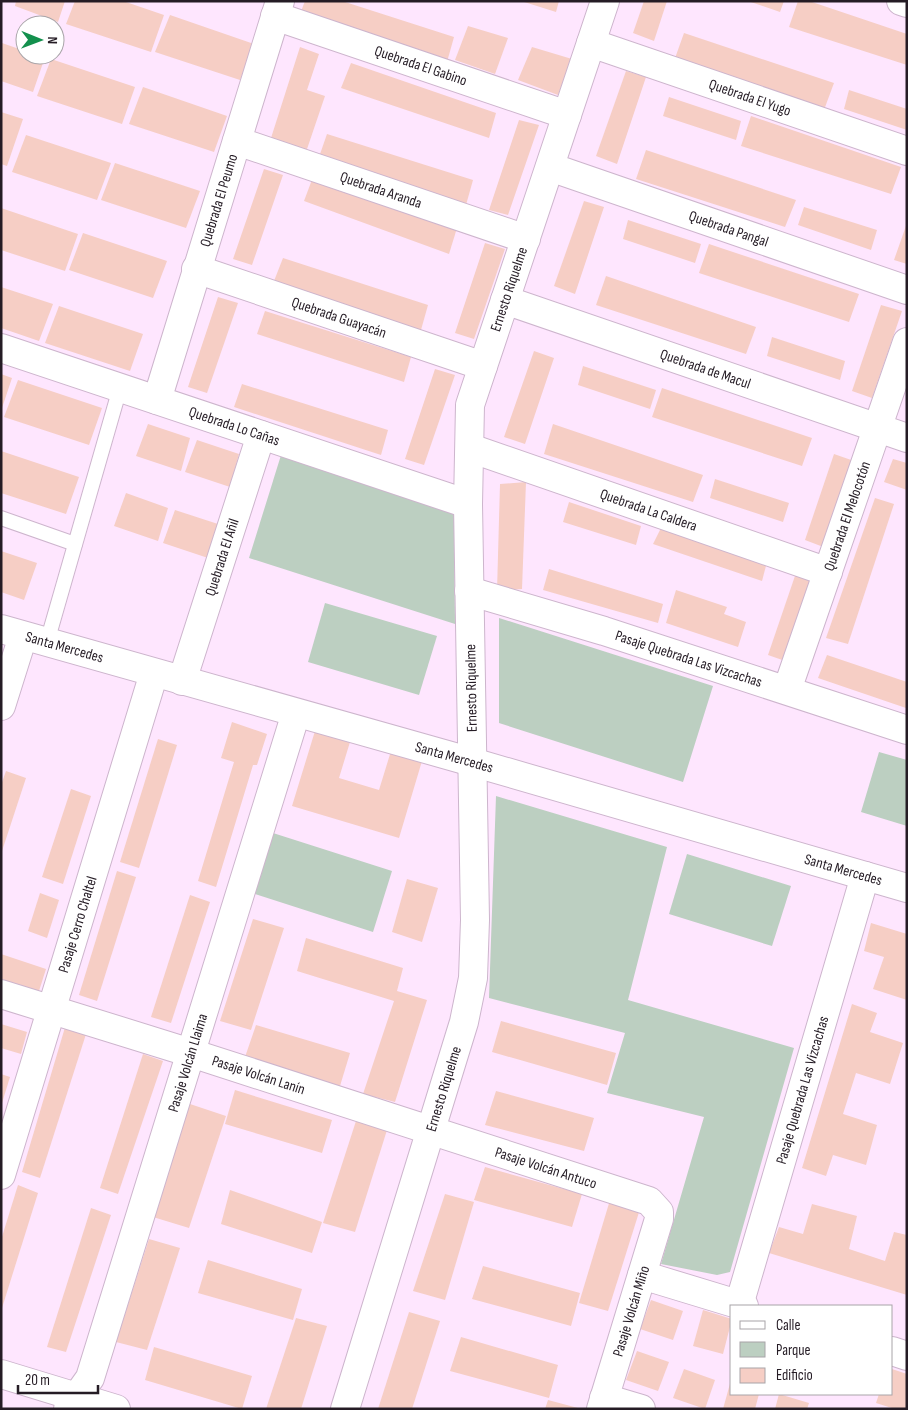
<svg xmlns="http://www.w3.org/2000/svg" width="908" height="1410" font-family="'Sofia Sans Condensed',sans-serif">
	<rect width="100%" height="100%" fill="#fee6fe"/>
	<g fill="#bccfc1">
		<polygon points="282,452 454,507 455,624 249,558"/>
		<polygon points="325,603 437,636 419,695 308,662"/>
		<polygon points="499,618 713,686 683,782 499,723"/>
		<polygon points="879,752 907,760 907,826 861,812"/>
		<polygon points="496,796 667,847 628,1000 794,1048 730,1272 717,1275 661,1264 704,1117 607,1093 625,1033 489,998"/>
		<polygon points="273,833 392,871 373,932 255,894"/>
		<polygon points="687,854 791,886 772,946 669,914"/>
	</g>
	<g fill="#f6cec5">
		<polygon points="16,1 65,1 58,22 15,6"/>
		<polygon points="75,1 123,1 164,15 151,52 66,24"/>
		<polygon points="305,1 342,1 454,37 447,62 300,14"/>
		<polygon points="521,1 559,1 556,12"/>
		<polygon points="644,1 667,1 654,41 633,33"/>
		<polygon points="748,1 784,1 780,12"/>
		<polygon points="798,1 809,1 907,34 907,65 789,27"/>
		<polygon points="170,15 254,44 240,80 155,52"/>
		<polygon points="468,26 508,38 495,74 455,60"/>
		<polygon points="684,33 834,83 824,110 674,61"/>
		<polygon points="2,43 25,51 25,55 38,55 45,57 33,92 1,81"/>
		<polygon points="300,47 319,54 307,90 325,96 306,152 271,138"/>
		<polygon points="532,47 572,59 558,95 518,80"/>
		<polygon points="51,59 135,87 122,124 37,96"/>
		<polygon points="351,63 496,113 489,138 341,88"/>
		<polygon points="626,71 646,77 617,164 596,156"/>
		<polygon points="143,87 227,116 214,152 129,124"/>
		<polygon points="849,90 907,109 907,130 844,109"/>
		<polygon points="669,97 741,121 736,140 663,116"/>
		<polygon points="1,112 23,119 7,166 1,164"/>
		<polygon points="751,116 901,167 891,194 741,146"/>
		<polygon points="519,120 539,125 508,215 489,210"/>
		<polygon points="327,134 473,180 466,205 319,157"/>
		<polygon points="26,135 111,163 97,200 12,172"/>
		<polygon points="646,150 796,200 785,227 636,179"/>
		<polygon points="115,163 200,191 186,228 101,200"/>
		<polygon points="264,169 283,175 252,265 233,259"/>
		<polygon points="313,177 457,228 449,254 304,201"/>
		<polygon points="584,201 604,207 575,294 554,286"/>
		<polygon points="804,207 877,230 871,250 798,225"/>
		<polygon points="1,208 78,234 65,271 1,250"/>
		<polygon points="628,220 701,244 695,263 623,239"/>
		<polygon points="907,223 907,264 894,260"/>
		<polygon points="83,233 167,261 153,298 69,270"/>
		<polygon points="485,243 505,249 474,339 455,333"/>
		<polygon points="709,244 859,294 849,322 699,273"/>
		<polygon points="283,258 428,305 421,330 274,281"/>
		<polygon points="606,276 756,327 746,354 596,305"/>
		<polygon points="1,287 53,304 39,341 1,328"/>
		<polygon points="218,297 238,303 207,393 188,387"/>
		<polygon points="881,305 902,311 872,398 852,391"/>
		<polygon points="59,306 143,334 130,371 45,343"/>
		<polygon points="265,311 411,357 404,382 257,334"/>
		<polygon points="772,337 845,361 840,380 767,356"/>
		<polygon points="534,351 554,358 525,444 504,437"/>
		<polygon points="583,366 656,390 650,409 578,385"/>
		<polygon points="435,369 455,375 424,465 405,459"/>
		<polygon points="1,374 12,378 2,408 1,408"/>
		<polygon points="18,380 102,408 89,445 4,417"/>
		<polygon points="242,384 388,430 381,455 234,407"/>
		<polygon points="662,388 812,438 802,466 652,417"/>
		<polygon points="148,424 190,438 181,471 136,456"/>
		<polygon points="553,424 703,475 693,502 544,454"/>
		<polygon points="197,440 239,454 230,487 185,472"/>
		<polygon points="1,451 79,477 66,514 1,493"/>
		<polygon points="834,454 854,461 826,548 805,540"/>
		<polygon points="893,459 907,463 907,490 884,482"/>
		<polygon points="715,479 789,503 783,522 710,498"/>
		<polygon points="526,482 522,589 497,591 500,484"/>
		<polygon points="126,493 168,508 158,541 114,526"/>
		<polygon points="875,498 894,504 848,644 826,638"/>
		<polygon points="569,502 641,526 636,545 563,522"/>
		<polygon points="175,510 218,524 208,558 163,543"/>
		<polygon points="662,526 767,562 762,581 653,544"/>
		<polygon points="1,551 37,563 24,600 1,592"/>
		<polygon points="549,569 663,604 658,623 543,590"/>
		<polygon points="797,570 818,576 788,662 768,655"/>
		<polygon points="676,590 727,607 724,614 746,622 738,647 666,623"/>
		<polygon points="827,655 907,682 906,708 818,678"/>
		<polygon points="232,722 267,734 257,765 253,765 216,887 198,881 234,762 221,758"/>
		<polygon points="315,731 350,742 339,778 379,790 391,751 422,761 399,838 292,806"/>
		<polygon points="158,739 177,745 139,868 120,862"/>
		<polygon points="6,771 26,778 2,851 1,785"/>
		<polygon points="71,789 91,796 63,884 42,877"/>
		<polygon points="117,871 136,877 97,1001 79,995"/>
		<polygon points="407,879 438,888 422,942 392,932"/>
		<polygon points="40,893 59,900 47,938 28,931"/>
		<polygon points="190,895 210,902 171,1023 151,1017"/>
		<polygon points="253,919 284,928 251,1030 220,1021"/>
		<polygon points="871,923 907,934 907,1000 873,989 884,957 864,951"/>
		<polygon points="306,938 403,968 397,991 427,1000 395,1102 363,1094 394,1001 297,971"/>
		<polygon points="1,954 46,969 39,991 1,979"/>
		<polygon points="852,1004 877,1013 870,1032 903,1043 890,1084 856,1073 843,1114 877,1125 866,1165 833,1155 826,1176 802,1168"/>
		<polygon points="501,1021 616,1053 607,1085 492,1052"/>
		<polygon points="1,1024 27,1032 21,1054 1,1048"/>
		<polygon points="66,1024 87,1031 40,1178 22,1172"/>
		<polygon points="256,1025 350,1053 340,1086 245,1057"/>
		<polygon points="143,1054 163,1061 118,1194 100,1188"/>
		<polygon points="1,1074 10,1077 2,1103 1,1103"/>
		<polygon points="235,1090 332,1120 322,1153 225,1124"/>
		<polygon points="496,1091 594,1118 584,1151 485,1125"/>
		<polygon points="190,1104 226,1116 189,1228 153,1217"/>
		<polygon points="356,1121 387,1130 355,1232 323,1223"/>
		<polygon points="485,1167 582,1194 572,1227 474,1200"/>
		<polygon points="18,1185 38,1193 2,1308 1,1240"/>
		<polygon points="230,1190 322,1222 312,1253 221,1224"/>
		<polygon points="445,1194 474,1202 445,1300 413,1291"/>
		<polygon points="610,1200 640,1209 608,1311 579,1303"/>
		<polygon points="812,1204 857,1216 849,1249 885,1261 894,1232 907,1235 907,1295 769,1253 779,1227 803,1234"/>
		<polygon points="91,1208 111,1215 66,1352 47,1347"/>
		<polygon points="149,1239 180,1248 147,1350 116,1342"/>
		<polygon points="208,1260 302,1289 293,1320 198,1293"/>
		<polygon points="483,1266 580,1293 571,1326 472,1299"/>
		<polygon points="651,1300 683,1311 673,1340 640,1329"/>
		<polygon points="703,1310 732,1319 723,1354 693,1346"/>
		<polygon points="409,1312 440,1321 412,1409 378,1409"/>
		<polygon points="296,1318 327,1326 301,1409 266,1409"/>
		<polygon points="461,1337 558,1365 549,1398 450,1371"/>
		<polygon points="154,1347 252,1376 242,1409 145,1380"/>
		<polygon points="637,1351 669,1362 658,1391 626,1380"/>
		<polygon points="684,1369 715,1380 705,1409 673,1398"/>
		<polygon points="892,1369 907,1374 907,1409 895,1409 876,1403 879,1394 892,1394"/>
		<polygon points="731,1380 732,1394 759,1394 755,1409 723,1409"/>
		<polygon points="779,1394 809,1403 807,1409 775,1409"/>
		<polygon points="548,1400 578,1408 578,1409 545,1409"/>
	</g>
	<g fill="none" stroke-linecap="round" stroke-linejoin="round">
		<defs>
			<g id="service">
				<polyline points="1,518 75,544"/>
				<polyline points="47,642 120,388"/>
			</g>
			<g id="minor">
				<polyline points="901,1 907,3"/>
				<path id="s1" d="M275,16L567,115"/>
				<path id="s2" d="M591,43L907,151"/>
				<path id="s3" d="M237,141L526,239"/>
				<path id="s4" d="M550,167L907,290"/>
				<path id="s5" d="M196,269L483,366"/>
				<path id="s6" d="M505,300L907,438"/>
				<path id="s7" d="M1,348L468,504"/>
				<path id="s8" d="M157,400L280,1"/>
				<path id="s9" d="M470,448L828,572"/>
				<path id="s10" d="M469,591L604,631L907,730"/>
				<path id="s11" d="M182,681L261,435"/>
				<path id="s12" d="M787,690L907,342"/>
				<polyline points="1,706 23,636"/>
				<path id="s13" d="M1,994L191,1053L649,1201L659,1212V1219L601,1409"/>
				<path id="s14" d="M1,1175L154,673"/>
				<polyline points="642,1275 744,1306"/>
				<path id="s15" d="M739,1305L865,876"/>
				<polyline points="892,1351 907,1356"/>
				<polyline points="1,1374 116,1409"/>
				<polyline points="604,1398 641,1409"/>
				<path id="s16" d="M68,1409L90,1378L296,713"/>
				<path id="s17" d="M345,1409L464,1022L473,978L475,920L468,504L470,405L605,1"/>
			</g>
			<g id="tertiary">
				<path id="s18" d="M1,629L472,762L907,888"/>
			</g>
		</defs>
		<use href="#service" stroke="#cdb5cd" stroke-width="16"/>
		<use href="#minor" stroke="#cdb5cd" stroke-width="30"/>
		<use href="#tertiary" stroke="#cdb5cd" stroke-width="30"/>
		<use href="#service" stroke="#fff" stroke-width="14"/>
		<use href="#minor" stroke="#fff" stroke-width="28"/>
		<use href="#tertiary" stroke="#fff" stroke-width="28"/>
	</g>
	<g text-anchor="middle" stroke-width="4" stroke-linejoin="round" paint-order="stroke">
		<g font-size="15" fill="#251c25" stroke="#fff">
			<text dy="5" stroke="none"><textPath href="#s1" startOffset="154">Quebrada El Gabino</textPath></text>
			<text dy="5" stroke="none"><textPath href="#s2" startOffset="168">Quebrada El Yugo</textPath></text>
			<text dy="5" stroke="none"><textPath href="#s3" startOffset="152">Quebrada Aranda</textPath></text>
			<text dy="5" stroke="none"><textPath href="#s8" startOffset="209">Quebrada El Peumo</textPath></text>
			<text dy="5" stroke="none"><textPath href="#s4" startOffset="189">Quebrada Pangal</textPath></text>
			<text dy="5" stroke="none"><textPath href="#s17" startOffset="1145">Ernesto Riquelme</textPath></text>
			<text dy="5" stroke="none"><textPath href="#s5" startOffset="151">Quebrada Guayacán</textPath></text>
			<text dy="5" stroke="none"><textPath href="#s6" startOffset="212">Quebrada de Macul</textPath></text>
			<text dy="5" stroke="none"><textPath href="#s7" startOffset="246">Quebrada Lo Cañas</textPath></text>
			<text dy="5" stroke="none"><textPath href="#s9" startOffset="189">Quebrada La Caldera</textPath></text>
			<text dy="5" stroke="none"><textPath href="#s12" startOffset="184">Quebrada El Melocotón</textPath></text>
			<text dy="5" stroke="none"><textPath href="#s11" startOffset="130">Quebrada El Añil</textPath></text>
			<text dy="5" stroke="none"><textPath href="#s18" startOffset="66">Santa Mercedes</textPath></text>
			<text dy="5" stroke="none"><textPath href="#s10" startOffset="230">Pasaje Quebrada Las Vizcachas</textPath></text>
			<text transform="translate(471 688) rotate(-91)" y="5">Ernesto Riquelme</text>
			<text dy="5" stroke="none"><textPath href="#s18" startOffset="471">Santa Mercedes</textPath></text>
			<text dy="5" stroke="none"><textPath href="#s18" startOffset="876">Santa Mercedes</textPath></text>
			<text dy="5" stroke="none"><textPath href="#s14" startOffset="262">Pasaje Cerro Chaltel</textPath></text>
			<text dy="5" stroke="none"><textPath href="#s16" startOffset="368">Pasaje Volcán Llaima</textPath></text>
			<text dy="5" stroke="none"><textPath href="#s13" startOffset="270">Pasaje Volcán Lanín</textPath></text>
			<text dy="5" stroke="none"><textPath href="#s17" startOffset="335">Ernesto Riquelme</textPath></text>
			<text dy="5" stroke="none"><textPath href="#s15" startOffset="224">Pasaje Quebrada Las Vizcachas</textPath></text>
			<text dy="5" stroke="none"><textPath href="#s13" startOffset="572">Pasaje Volcán Antuco</textPath></text>
			<text transform="translate(631 1311) rotate(-73)" y="5">Pasaje Volcán Miño</text>
		</g>
	</g>
	<rect width="908" height="1410" fill="none" stroke="#251c25" stroke-width="5"/>
	<rect x="730" y="1305" width="162" height="90" fill="#ffffff" stroke="#a8a4a8"/>
	<rect x="740" y="1321" width="25" height="8" fill="#ffffff" stroke="#a8a4a8"/>
	<text x="776" y="1330" font-size="15" fill="#251c25">Calle</text>
	<rect x="740" y="1342" width="25" height="15" fill="#bccfc1" stroke="#a8a4a8"/>
	<text x="776" y="1355" font-size="15" fill="#251c25">Parque</text>
	<rect x="740" y="1368" width="25" height="15" fill="#f6cec5" stroke="#a8a4a8"/>
	<text x="776" y="1380" font-size="15" fill="#251c25">Edificio</text>
	<g transform="translate(40 40) rotate(91)"><circle r="24" fill="#ffffff" stroke="#a8a4a8"/>
	<path d="M0-4L9 19L0 12L-9 19Z" fill="#13904d"/>
	<text y="-8" font-size="14" font-weight="bold" text-anchor="middle" fill="#251c25">N</text>
	</g>
	<path d="M18 1385v8h80v-8" fill="none" stroke="#251c25" stroke-width="2.5"/>
	<text x="25" y="1385" font-size="15" fill="#251c25" stroke="#ffffff" stroke-width="4" paint-order="stroke">20 m</text>
</svg>
